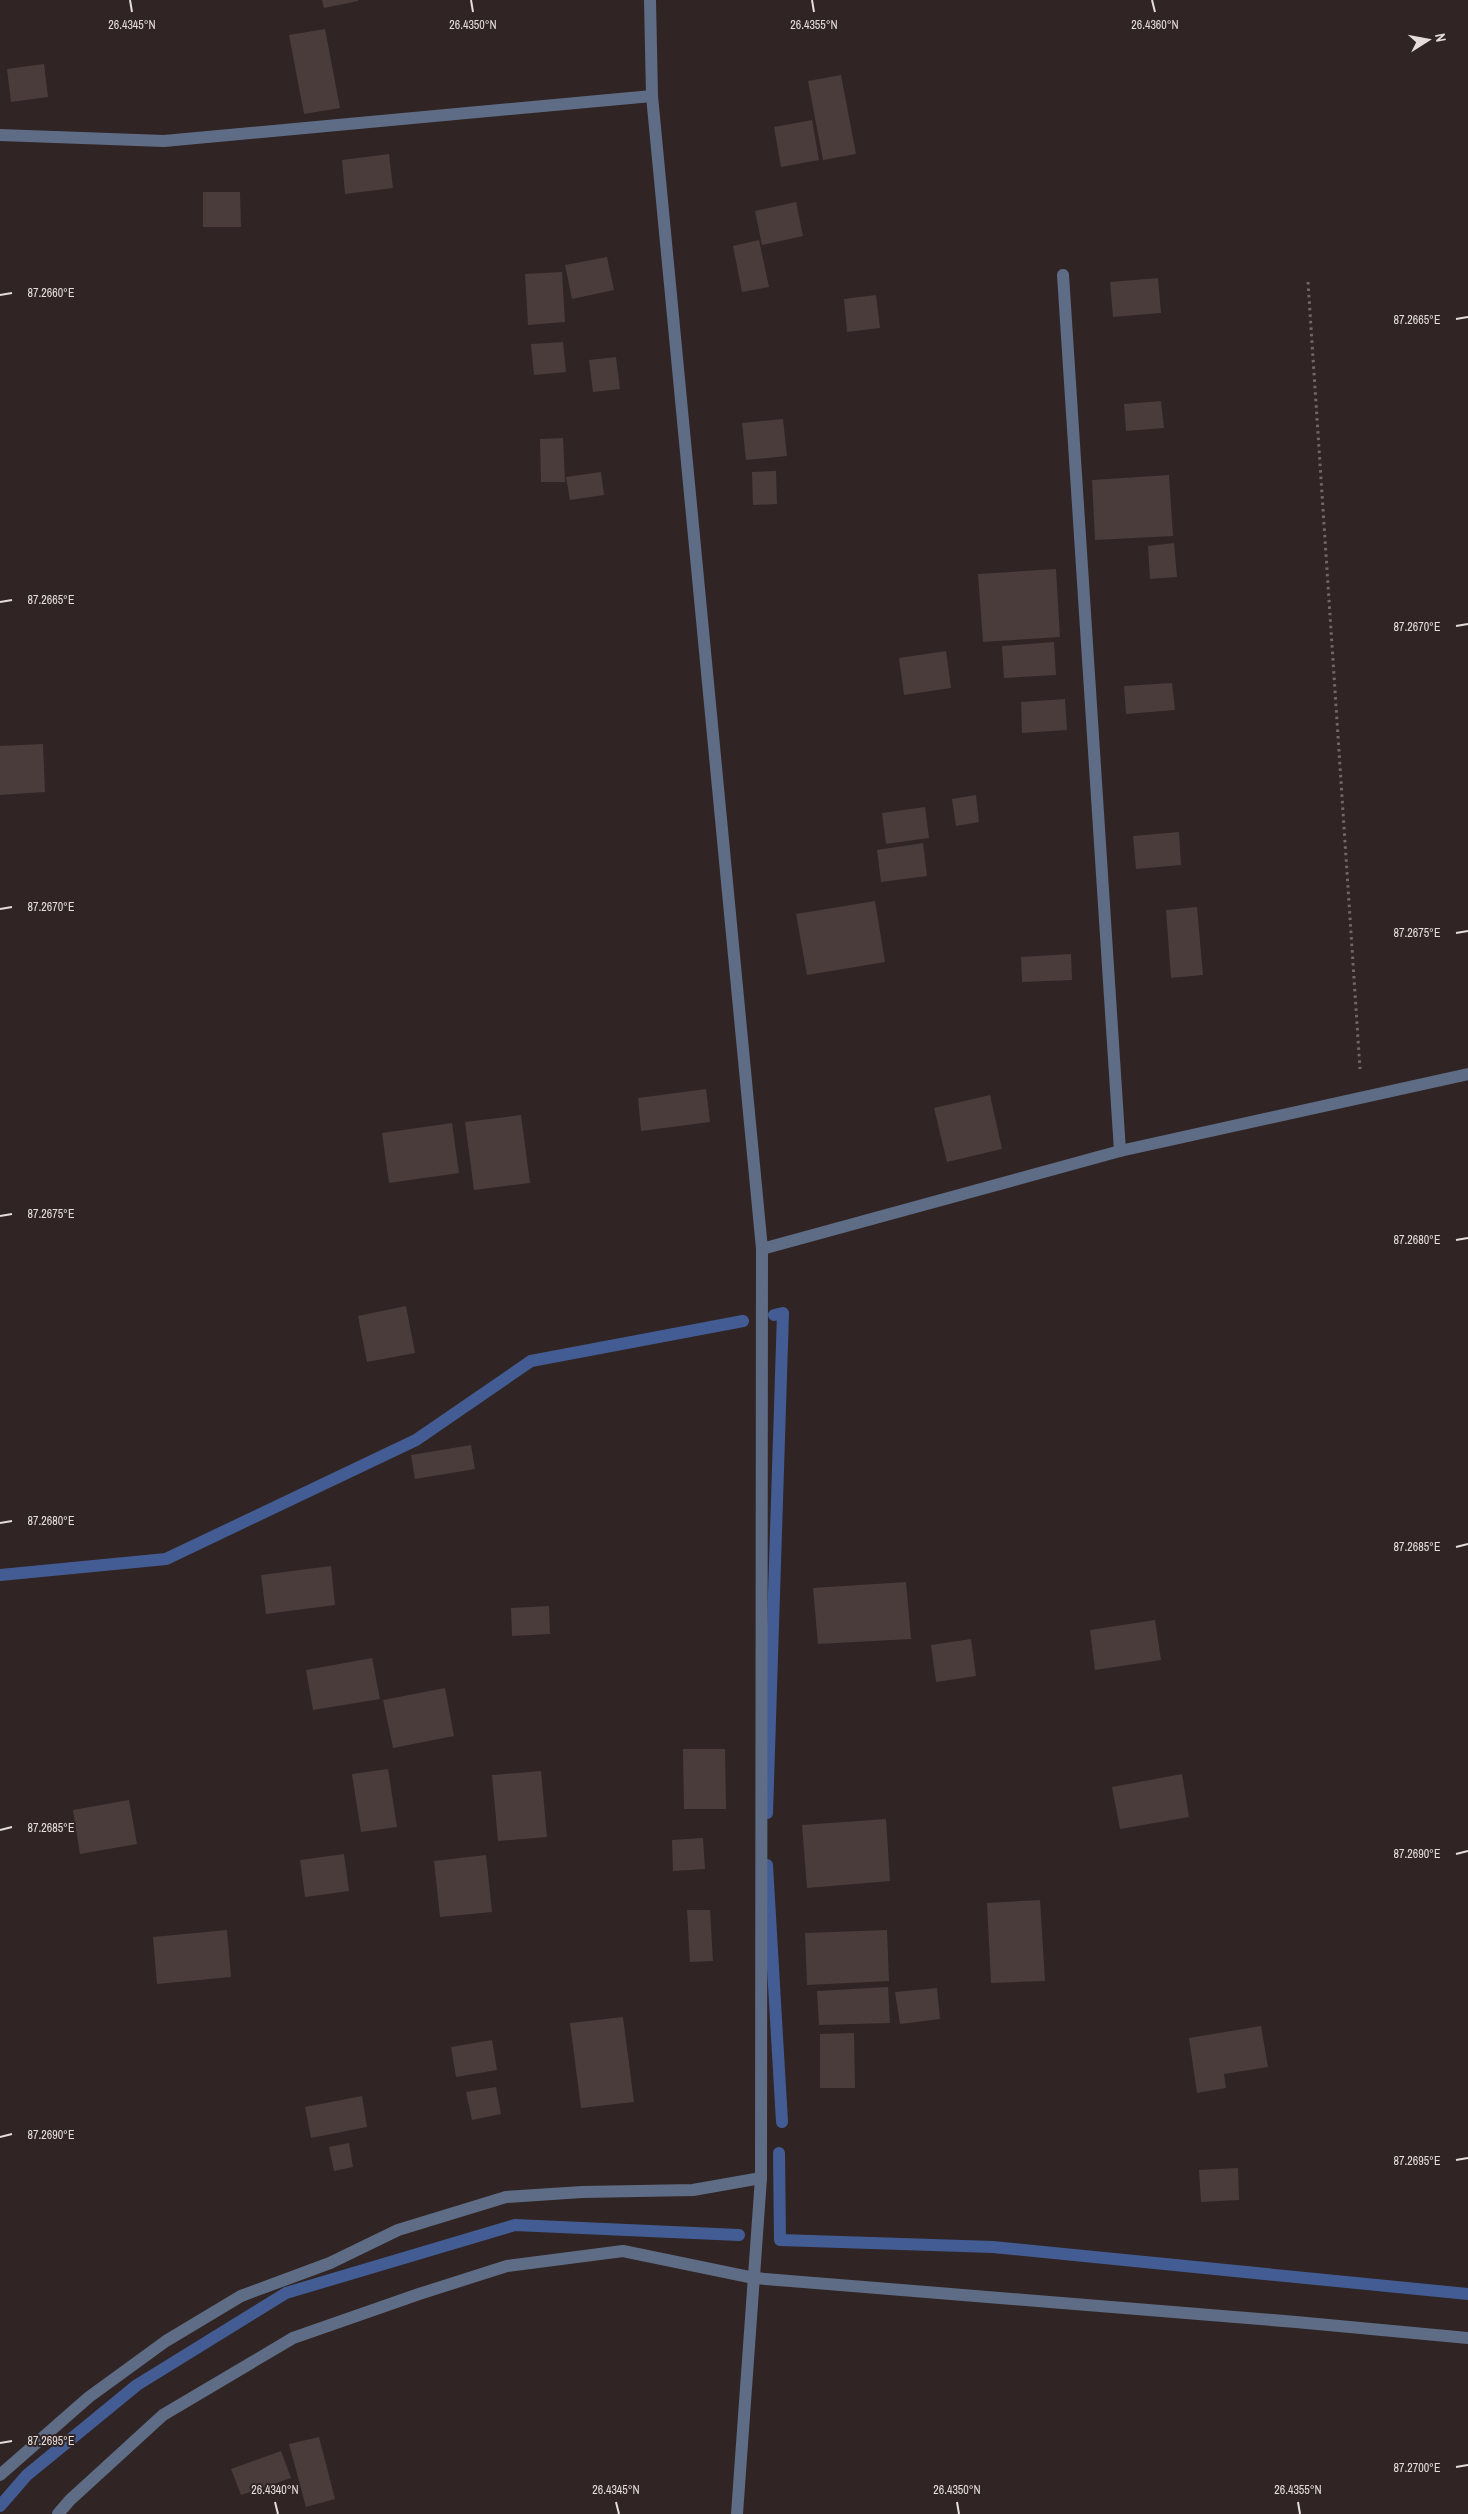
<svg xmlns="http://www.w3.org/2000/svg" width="1468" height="2514" font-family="'Archivo Narrow',sans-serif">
	<rect width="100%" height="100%" fill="#302524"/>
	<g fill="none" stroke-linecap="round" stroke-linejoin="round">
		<g stroke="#435d94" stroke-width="12">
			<polyline points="0,1575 166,1559 416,1440 531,1361 743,1321"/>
			<polyline points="767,1813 783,1313 774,1315"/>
			<polyline points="767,1865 782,2122"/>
			<polyline points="779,2153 780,2240 993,2247 1468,2294"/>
			<polyline points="0,2506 27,2475 137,2385 286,2293 515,2225 739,2235"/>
		</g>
	</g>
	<g fill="#493c3b">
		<polygon points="322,0 358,0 358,1 324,8"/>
		<polygon points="325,29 340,108 304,114 289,35"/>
		<polygon points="44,64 48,97 11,102 7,69"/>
		<polygon points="841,75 856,154 823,160 808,81"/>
		<polygon points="812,120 819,160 781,167 774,127"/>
		<polygon points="389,154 393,188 345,194 342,160"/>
		<polygon points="203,192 240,192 241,227 203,227"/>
		<polygon points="796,202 803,236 762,245 755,211"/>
		<polygon points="759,240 769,287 742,292 733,246"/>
		<polygon points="607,257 614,290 572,299 565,265"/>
		<polygon points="562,272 565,322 528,325 525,274"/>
		<polygon points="1158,278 1161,313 1113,317 1110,282"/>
		<polygon points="876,295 880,328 847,332 844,299"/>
		<polygon points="563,342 566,372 534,375 531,344"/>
		<polygon points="616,357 620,389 593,392 589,360"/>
		<polygon points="1161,401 1164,428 1126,431 1124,404"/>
		<polygon points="783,419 787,456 746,460 742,423"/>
		<polygon points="563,438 565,482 541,482 540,439"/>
		<polygon points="776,471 777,504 753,505 752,472"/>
		<polygon points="601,472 604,495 570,500 566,477"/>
		<polygon points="1169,475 1173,536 1095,540 1092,480"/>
		<polygon points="1174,543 1177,577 1150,579 1148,546"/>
		<polygon points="1056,569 1060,637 983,642 978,574"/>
		<polygon points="1054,642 1056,675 1004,678 1002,646"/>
		<polygon points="946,651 951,688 904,695 899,658"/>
		<polygon points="1172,683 1175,710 1126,714 1124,686"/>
		<polygon points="1065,699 1067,730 1022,733 1021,702"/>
		<polygon points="43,744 45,792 0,795 0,746"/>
		<polygon points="976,795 979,822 956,826 952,799"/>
		<polygon points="925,807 929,838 886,844 882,813"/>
		<polygon points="1179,832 1181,865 1136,869 1133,836"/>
		<polygon points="923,843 927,876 881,882 877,850"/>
		<polygon points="875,901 885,962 807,975 796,914"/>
		<polygon points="1197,907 1203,975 1171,978 1166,910"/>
		<polygon points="1071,954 1072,980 1022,982 1021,957"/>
		<polygon points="706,1089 710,1122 641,1131 638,1098"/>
		<polygon points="990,1095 1002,1149 947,1162 934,1108"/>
		<polygon points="521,1115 530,1183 474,1190 465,1122"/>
		<polygon points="452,1123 459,1173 389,1183 382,1133"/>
		<polygon points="406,1306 415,1353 367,1362 358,1316"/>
		<polygon points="471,1445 475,1469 415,1479 411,1455"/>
		<polygon points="331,1566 335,1605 266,1614 261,1575"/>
		<polygon points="906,1582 911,1639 818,1644 813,1588"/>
		<polygon points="549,1606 550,1634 512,1636 511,1608"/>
		<polygon points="1155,1620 1161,1660 1095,1670 1090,1630"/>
		<polygon points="971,1639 976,1676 936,1682 931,1645"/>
		<polygon points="372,1658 380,1699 313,1710 306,1670"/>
		<polygon points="445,1688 454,1736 393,1748 383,1700"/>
		<polygon points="683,1749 725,1749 726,1809 684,1809"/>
		<polygon points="388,1769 397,1827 361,1832 352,1774"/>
		<polygon points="541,1771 547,1837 498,1841 492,1775"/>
		<polygon points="1182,1774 1189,1817 1120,1829 1112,1787"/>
		<polygon points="129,1800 137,1844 80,1854 73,1810"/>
		<polygon points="886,1819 890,1881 807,1888 802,1825"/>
		<polygon points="703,1838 705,1869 673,1871 672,1840"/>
		<polygon points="344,1854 349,1891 305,1897 300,1860"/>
		<polygon points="486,1855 492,1912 440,1917 434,1861"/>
		<polygon points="1040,1900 1045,1981 991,1983 987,1903"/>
		<polygon points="687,1910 710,1910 713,1961 690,1962"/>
		<polygon points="227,1930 231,1977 157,1984 153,1937"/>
		<polygon points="887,1930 889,1981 807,1985 805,1933"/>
		<polygon points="888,1987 890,2023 819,2025 817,1991"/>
		<polygon points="937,1988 940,2019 900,2024 895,1992"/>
		<polygon points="623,2017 634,2102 581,2108 570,2023"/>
		<polygon points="1261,2026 1268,2067 1224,2074 1226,2088 1197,2093 1189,2038"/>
		<polygon points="854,2033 855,2088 820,2088 820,2034"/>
		<polygon points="492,2040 497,2070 456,2077 451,2047"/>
		<polygon points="496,2087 501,2114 472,2120 466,2092"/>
		<polygon points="362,2096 367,2127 311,2138 305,2107"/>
		<polygon points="349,2143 353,2167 334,2171 329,2147"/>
		<polygon points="1238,2168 1239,2200 1201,2202 1199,2170"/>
		<polygon points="319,2437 335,2499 306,2507 289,2444"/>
		<polygon points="281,2451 291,2478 241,2495 231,2469"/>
	</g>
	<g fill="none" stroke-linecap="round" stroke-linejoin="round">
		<polyline stroke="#726867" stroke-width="3" stroke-dasharray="2.5 4" stroke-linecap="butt" points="1308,282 1360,1069"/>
		<g stroke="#5f6c85" stroke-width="12">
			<polyline points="650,0 652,96 762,1249 761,2178 737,2514"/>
			<polyline points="0,135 164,141 652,96"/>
			<polyline points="1063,275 1120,1151"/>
			<polyline points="762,1249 1120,1151 1468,1074"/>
			<polyline points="0,2475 89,2397 166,2341 241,2296 330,2263 398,2230 506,2197 582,2192 693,2190 761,2178"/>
			<polyline points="58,2514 70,2500 163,2415 293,2338 419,2294 507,2266 623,2251 754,2278 1296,2322 1468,2338"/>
		</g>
	</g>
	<path fill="none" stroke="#e5dddc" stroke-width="2" d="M130,0L132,12M471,0L473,12M812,0L814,12M1152,0L1155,12M0,295L12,293M1456,319L1468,317M0,602L12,600M1456,626L1468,624M0,909L12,907M1456,933L1468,931M0,1216L12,1214M1456,1240L1468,1238M0,1523L12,1521M1456,1547L1468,1544M0,1830L12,1827M1456,1854L1468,1851M0,2137L12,2134M1456,2160L1468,2158M0,2443L12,2441M1456,2467L1468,2465M275,2502L278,2514M616,2502L619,2514M957,2502L959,2514M1298,2502L1300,2514"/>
	<g font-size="12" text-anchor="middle" fill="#e5dddc" stroke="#302524" stroke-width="4" stroke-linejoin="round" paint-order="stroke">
		<text x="132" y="29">26.4345°N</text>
		<text x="473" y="29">26.4350°N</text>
		<text x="814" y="29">26.4355°N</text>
		<text x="1155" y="29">26.4360°N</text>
		<text x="51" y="297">87.2660°E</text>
		<text x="1417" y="324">87.2665°E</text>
		<text x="51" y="604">87.2665°E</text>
		<text x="1417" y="631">87.2670°E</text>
		<text x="51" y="911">87.2670°E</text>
		<text x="1417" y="937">87.2675°E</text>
		<text x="51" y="1218">87.2675°E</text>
		<text x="1417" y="1244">87.2680°E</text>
		<text x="51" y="1525">87.2680°E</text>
		<text x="1417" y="1551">87.2685°E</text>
		<text x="51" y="1832">87.2685°E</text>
		<text x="1417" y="1858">87.2690°E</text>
		<text x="51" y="2139">87.2690°E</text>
		<text x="1417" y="2165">87.2695°E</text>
		<text x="51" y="2445">87.2695°E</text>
		<text x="1417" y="2472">87.2700°E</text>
		<text x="275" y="2494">26.4340°N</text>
		<text x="616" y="2494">26.4345°N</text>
		<text x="957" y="2494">26.4350°N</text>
		<text x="1298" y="2494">26.4355°N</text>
	</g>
	<g transform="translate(1428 40) rotate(79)" stroke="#302524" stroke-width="4" paint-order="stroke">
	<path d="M0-4L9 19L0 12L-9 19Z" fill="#e5dddc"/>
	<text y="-8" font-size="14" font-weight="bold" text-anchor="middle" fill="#e5dddc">N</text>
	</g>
</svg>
